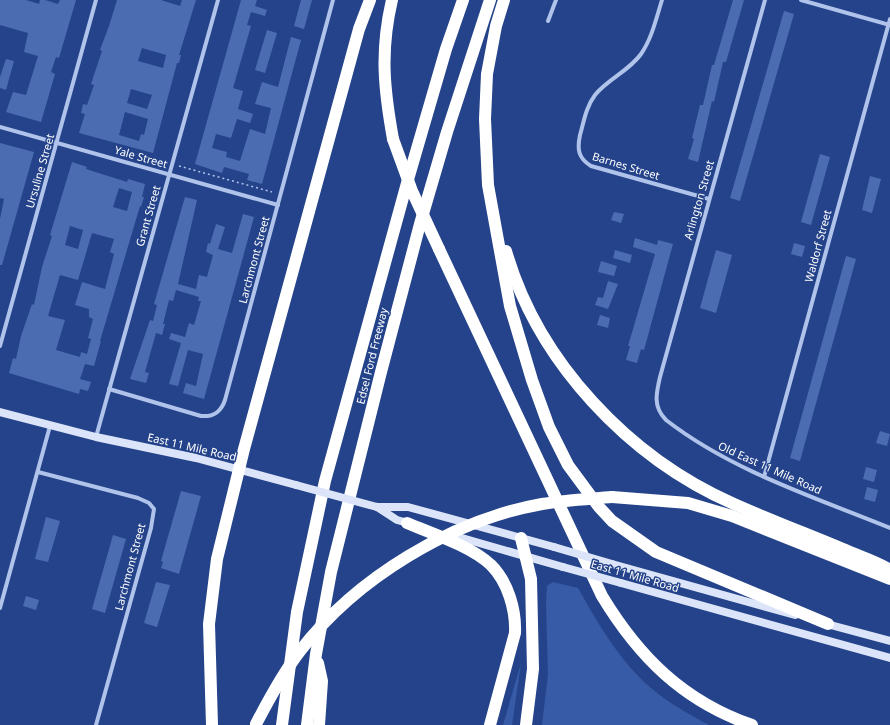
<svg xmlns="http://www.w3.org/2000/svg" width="890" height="725" font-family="'Noto Sans',sans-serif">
	<rect width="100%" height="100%" fill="#24438a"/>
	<g fill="#385ba7">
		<path d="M553,582L578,588C596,620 616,655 643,681C662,699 686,713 709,725H542L548,674L546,604L547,586Z"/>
		<polygon points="521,663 512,725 503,725"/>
	</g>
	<g fill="#4c6cb2" fill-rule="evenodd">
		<polygon points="0,0 26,0 39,4 40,0 45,0 58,4 60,0 76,0 59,58 56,57 51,72 55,74 41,122 6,112 13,92 26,95 38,56 24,52 28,33 0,25"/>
		<path d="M117,0H161L180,6L182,0H196L179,55H181L179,63H177L153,153L79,133L85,114L81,113L83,104L87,105L94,85L91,84L102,51L100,50L109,26ZM142,48L166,55L163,68L138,61ZM131,89L152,95L147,109L127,103ZM125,112L148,119L144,135L141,134L139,141L119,135Z"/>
		<polygon points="241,0 257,0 255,6 267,10 265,16 251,12 247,25 251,26 233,88 243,91 238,109 253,114 250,123 237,119 231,138 216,134 212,148 227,152 226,157 240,161 250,129 265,134 271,108 255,104 262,82 278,87 291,37 301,40 262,184 247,180 249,174 224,167 222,173 195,164"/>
		<polygon points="301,0 312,0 304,29 294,26"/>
		<polygon points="733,0 744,0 726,62 723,62 714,102 712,101 698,162 688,159 694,139 692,138 700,105 703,105 712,65 714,65"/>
		<polygon points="784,11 794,14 740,201 730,198"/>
		<polygon points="267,30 277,33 265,73 255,70"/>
		<polygon points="6,59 14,61 6,90 0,88 0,77"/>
		<polygon points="0,143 34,152 2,265 0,265 0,219 4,199 0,198"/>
		<polygon points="820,154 830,157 811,225 801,222"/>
		<path d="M72,162L87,167L86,169L127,182L128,179L145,184L142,197H144L141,207L140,206L100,341H101L94,366L85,364L80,379L91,382L88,391L80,389L79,394L9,373L13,358L16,359L21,336L32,304L34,305L42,267L52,236L50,235ZM119,188L132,192L127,211L113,207ZM70,226L83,230L78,249L65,245ZM92,233L114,239L110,252L114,254L105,289L82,282L75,305L89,309V317L93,319L88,338L91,339L87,354L81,352L80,357L56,350L65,320L48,316L60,275L78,280Z"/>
		<polygon points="870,176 881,179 872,213 862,210"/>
		<polygon points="185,197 197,200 178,284 196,289 199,275 207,277 213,255 206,252 208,243 210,244 216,224 225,227 218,249 232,253 243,214 254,217 204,399 183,393 186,383 196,386 203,354 188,350 178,386 169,384 181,343 169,339 171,333 185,337 189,323 194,325 201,301 198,301 199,297 176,290 173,301 169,300 163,324 165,324 162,335 156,333 145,372 149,373 146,383 130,379 150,320 153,321 157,305 154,304"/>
		<polygon points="614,212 624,214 621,223 611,220"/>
		<polygon points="635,238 657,245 658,240 673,244 644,350 641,349 637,363 626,360 630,346 628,346 655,254 633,247"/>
		<polygon points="794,243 805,246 802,257 791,254"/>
		<polygon points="615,250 632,255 630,263 613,258"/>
		<polygon points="716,250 732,255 716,313 700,308"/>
		<polygon points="846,256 856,259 800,461 790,458"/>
		<polygon points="601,261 617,266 614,276 598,272"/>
		<polygon points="608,281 618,284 608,309 595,305 598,297 603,298"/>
		<polygon points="600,315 610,318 608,328 597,325"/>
		<polygon points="880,431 890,434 887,446 876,443"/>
		<polygon points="866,467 877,470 874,482 863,479"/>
		<polygon points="867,487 878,490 875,502 864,499"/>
		<polygon points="181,491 201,496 179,574 161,568 163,562 161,561"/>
		<polygon points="46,517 60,521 48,562 35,559"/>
		<polygon points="113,535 126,539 105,613 92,609"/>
		<polygon points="156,582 170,585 157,627 144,623"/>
		<polygon points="26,596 39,600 36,610 23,606"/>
	</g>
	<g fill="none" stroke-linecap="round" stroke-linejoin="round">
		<polyline stroke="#b0c3ea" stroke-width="1.5" stroke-dasharray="2 3" stroke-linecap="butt" points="179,166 272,192"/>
		<g stroke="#b0c3ea" stroke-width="4">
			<path d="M662,0C656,19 652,38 641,54C629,71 608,79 595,95C586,107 584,121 580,135C577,149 578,158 591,166L709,199"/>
			<path d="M765,0L660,377C656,394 653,407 666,420C732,471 814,497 890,528"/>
			<polyline points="801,0 890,25"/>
			<polyline points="548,21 556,0"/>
			<polyline points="0,127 278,205"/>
			<polyline points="0,346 96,0"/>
			<path d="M109,389L201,416C214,417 221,412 225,400L333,0"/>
			<polyline points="96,437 218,0"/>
			<polyline points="38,472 138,498 149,503 154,509 151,528 96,725"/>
			<polyline points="764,477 890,19"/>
			<polyline points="0,608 50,426"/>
		</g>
		<g stroke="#dbe4f8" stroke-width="8">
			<polyline points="0,412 96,437 196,458 296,485"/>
			<polyline points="377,507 397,520 412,524"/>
			<polyline points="378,507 408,507 554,547"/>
			<polyline points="448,534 563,567"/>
			<polyline points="612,564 795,615"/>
			<polyline points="621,583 890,658"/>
			<polyline points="823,623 890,641"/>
		</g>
		<g stroke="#fff" stroke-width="12">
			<path d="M392,0C380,51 384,89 393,139"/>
			<polyline points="504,0 496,26 487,74 485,119 488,185 510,306 532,380 549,427 568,465 599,507 612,521 656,552 828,624"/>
			<path d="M439,249L602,596C639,657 683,701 752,725"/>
			<path d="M506,251C538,362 629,458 734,504C770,520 807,534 843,549C858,556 876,561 890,570"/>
			<polyline points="612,497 688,503 732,516 890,579"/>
			<path d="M407,523C433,534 471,546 491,565C508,582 516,610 515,633L490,725"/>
			<polyline points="521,538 531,579 533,669 526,725"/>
			<polyline points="318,663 322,681 319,725"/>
			<polyline points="212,725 209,624 217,559 244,449 359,29 370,0"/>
			<polyline points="282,725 297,612 325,481 407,183 446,49 463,0"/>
			<polyline points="307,725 316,654 331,572 381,372 420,224 447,132 490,0"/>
		</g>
		<g stroke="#dbe4f8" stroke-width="8">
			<polyline points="296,485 377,507"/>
			<polyline points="554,547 612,564"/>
			<polyline points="563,567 621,583"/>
		</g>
		<g stroke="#fff" stroke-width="12">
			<polyline points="393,139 412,191 439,249"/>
			<path d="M256,724C269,699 283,673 300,651C356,578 452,520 542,504C565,500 589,499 612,497"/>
		</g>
	</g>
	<g text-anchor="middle" stroke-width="3" stroke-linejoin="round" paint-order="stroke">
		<g font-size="11" fill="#fff" stroke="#24438a">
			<text transform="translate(141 157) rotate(16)" y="4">Yale Street</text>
			<text transform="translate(626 166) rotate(17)" y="4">Barnes Street</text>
			<text transform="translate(40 171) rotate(-74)" y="4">Ursuline Street</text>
			<text transform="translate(699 200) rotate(-74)" y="4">Arlington Street</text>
			<text transform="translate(148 216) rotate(-74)" y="4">Grant Street</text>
			<text transform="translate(818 246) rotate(-75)" y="4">Waldorf Street</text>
			<text transform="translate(254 260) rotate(-75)" y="4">Larchmont Street</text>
			<text transform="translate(372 356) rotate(-76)" y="4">Edsel Ford Freeway</text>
			<text transform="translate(192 447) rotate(13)" y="4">East 11 Mile Road</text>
			<text transform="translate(770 468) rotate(24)" y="4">Old East 11 Mile Road</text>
			<text transform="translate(130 567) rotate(-75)" y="4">Larchmont Street</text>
			<text transform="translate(635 576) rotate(16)" y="4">East 11 Mile Road</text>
		</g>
	</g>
</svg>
